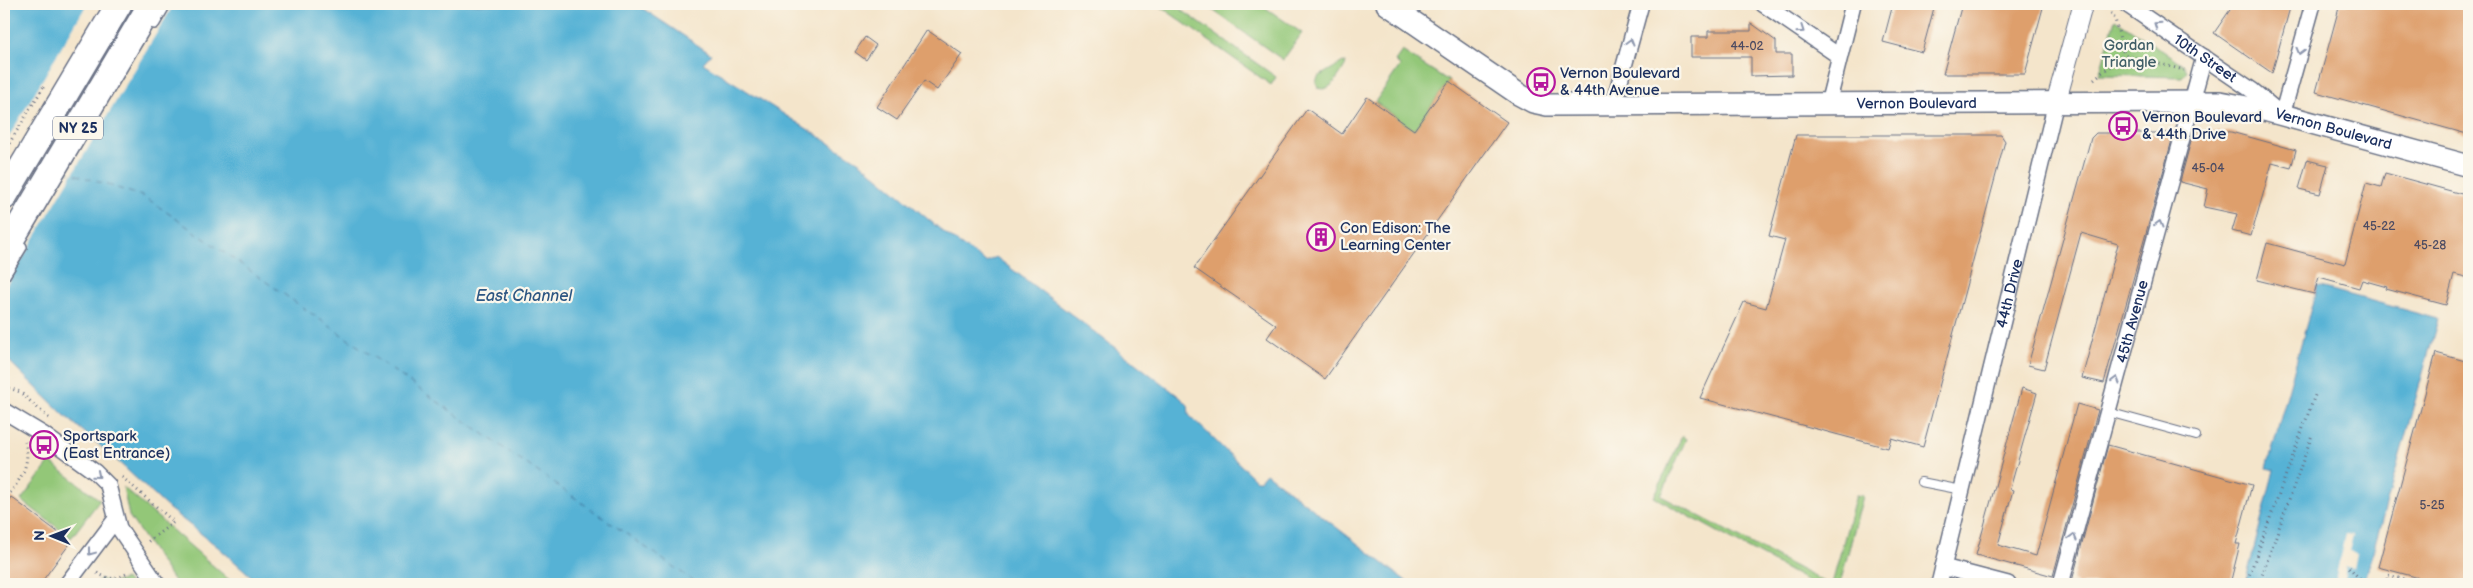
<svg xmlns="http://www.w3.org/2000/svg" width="2473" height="588" font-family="'Balsamiq Sans',sans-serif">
	<rect width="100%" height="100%" fill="#fbf7ec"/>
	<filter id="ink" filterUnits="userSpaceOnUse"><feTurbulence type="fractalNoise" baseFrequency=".02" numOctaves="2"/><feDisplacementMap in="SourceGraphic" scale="10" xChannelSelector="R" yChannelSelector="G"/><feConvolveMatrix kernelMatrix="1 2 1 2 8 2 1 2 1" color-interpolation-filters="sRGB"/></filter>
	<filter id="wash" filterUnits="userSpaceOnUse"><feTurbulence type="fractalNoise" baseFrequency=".0096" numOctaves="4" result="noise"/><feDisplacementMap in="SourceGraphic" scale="20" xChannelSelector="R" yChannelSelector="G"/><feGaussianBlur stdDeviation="1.12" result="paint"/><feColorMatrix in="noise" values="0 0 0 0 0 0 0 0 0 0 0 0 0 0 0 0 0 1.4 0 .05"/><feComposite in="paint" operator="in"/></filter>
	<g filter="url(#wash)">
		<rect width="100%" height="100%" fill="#f4e5cb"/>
		<g fill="#93c778" stroke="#577b6b">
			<polygon points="1157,4 1173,4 1276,77 1271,85"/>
			<polygon points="1204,4 1260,4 1302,33 1283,60"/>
			<polygon points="2115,19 2184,65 2187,71 2182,77 2099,75"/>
			<polygon points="1402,51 1449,81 1414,130 1375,102 1400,66 1395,61"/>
			<path d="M1343,62L1346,63L1345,66C1339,75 1331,93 1318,88L1316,82L1318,77Z"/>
			<polygon points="1682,436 1686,439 1661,496 1828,584 1813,584 1654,497"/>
			<polygon points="50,462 100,500 71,538 21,500"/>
			<polygon points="123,487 234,584 176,584 129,516"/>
			<polygon points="1856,495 1863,496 1840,584 1832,584"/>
			<polygon points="100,579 113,583 126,579 130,584 94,584"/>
		</g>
		<g fill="#57b2d5" stroke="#39709a">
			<polygon points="4,4 636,4 711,54 703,63 861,163 947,235 986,262 996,257 1181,398 1188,405 1189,415 1256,480 1260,480 1266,473 1410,584 260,584 218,547 168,508 111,455 63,414 4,356"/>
			<polygon points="2317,286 2438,319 2364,584 2245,584 2274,470 2267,468"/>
		</g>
		<g fill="#f4e5cb">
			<polygon points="87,4 174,4 4,289 4,145"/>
			<polygon points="2345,534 2353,535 2349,551 2357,553 2354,568 2346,567 2343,582 2335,581"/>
		</g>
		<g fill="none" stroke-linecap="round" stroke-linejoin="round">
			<g stroke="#2d5682" stroke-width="1" stroke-dasharray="6 5" stroke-linecap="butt">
				<polyline points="4,158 12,160"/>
				<polyline points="65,171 145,197 698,584"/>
			</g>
		</g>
		<g id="blocks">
			<g fill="#de9f6c">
				<polygon points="1893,4 1935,4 1922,52 1883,42"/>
				<polygon points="1962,4 2044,4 2025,74 1943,74"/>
				<polygon points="2234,4 2291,4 2272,73 2214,33"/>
				<polygon points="2340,4 2469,4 2469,125 2467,134 2316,92"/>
				<polygon points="1751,23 1776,41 1776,54 1792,54 1792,75 1751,76 1751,57 1691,57 1691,37 1708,37 1708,31 1751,31"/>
				<polygon points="927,30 962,54 937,90 924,81 897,120 877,107"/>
				<polygon points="865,37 876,45 866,60 855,52"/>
				<polygon points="1449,81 1507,122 1325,379 1267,338 1276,325 1194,268 1307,109 1342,134 1367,97 1414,130"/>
				<polygon points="2197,130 2231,132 2296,150 2291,168 2272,163 2251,236 2232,231 2237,214 2204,207 2208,189 2180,182 2192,137 2195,138"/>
				<polygon points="2096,133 2174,133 2104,383 2082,378 2118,244 2081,233 2044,369 2028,365 2091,138"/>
				<polygon points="1796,135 2001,135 2005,141 1923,447 1891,438 1888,448 1700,398 1744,302 1766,308 1785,240 1769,236"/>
				<polygon points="2307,160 2328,165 2320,194 2299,189"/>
				<polygon points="2385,173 2469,196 2469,278 2454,274 2446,305 2386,289 2387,287 2362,280 2359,288 2319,277 2314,294 2257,280 2267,243 2345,264 2366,183 2381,187"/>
				<polygon points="2436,353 2469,362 2469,584 2442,584 2378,567"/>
				<polygon points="2022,388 2037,393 2010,489 2013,490 1998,545 2036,556 2077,404 2098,410 2053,576 1976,555"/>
				<polygon points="2108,445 2252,485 2236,544 2240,544 2230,584 2075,584 2076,582 2072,581"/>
				<polygon points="11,497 71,542 40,584 4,584 4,507"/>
			</g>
		</g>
	</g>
	<g filter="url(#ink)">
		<use href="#blocks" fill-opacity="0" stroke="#676f84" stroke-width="1"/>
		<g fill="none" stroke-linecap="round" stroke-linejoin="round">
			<defs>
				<g id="service">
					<polyline points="2108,412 2196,436"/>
					<polyline points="1921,482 1962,490"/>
				</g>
				<g id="pedestrian">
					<polyline points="154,23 165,4"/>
					<polyline points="4,275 21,247"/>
				</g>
				<g id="minor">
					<polyline points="1763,4 1839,56"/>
					<path id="s1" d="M2126,4L2253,91L2282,115L2313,4"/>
					<polyline points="1828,104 1853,4"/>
					<polyline points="1613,106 1641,4"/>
					<polyline points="4,411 44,435 95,472 108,485 119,528 157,584"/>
					<polyline points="1943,567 2008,584"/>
					<polyline points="67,584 115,520"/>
					<path id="s2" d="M1939,584L2056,102"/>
					<path id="s3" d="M2061,584L2204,57"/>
				</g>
				<polyline id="tertiary" points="2056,102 2083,4"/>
				<g id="secondary">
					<path id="s4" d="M1387,4L1520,95L1533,102L1547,105L2220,102L2268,111L2469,166"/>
				</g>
				<g id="trunk">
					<polyline points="4,197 119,4"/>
					<polyline points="4,252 151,4"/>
				</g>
			</defs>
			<use href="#service" stroke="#676f84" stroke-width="10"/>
			<use href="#pedestrian" stroke="#676f84" stroke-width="14"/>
			<use href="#minor" stroke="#676f84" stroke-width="18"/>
			<use href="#tertiary" stroke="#676f84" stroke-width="21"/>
			<use href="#secondary" stroke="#676f84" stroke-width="24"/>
			<use href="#trunk" stroke="#676f84" stroke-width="28"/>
			<g stroke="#676f84" stroke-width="3" stroke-dasharray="1 4" stroke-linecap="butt">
				<polyline points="2111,13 2115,19 2124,55"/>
				<polyline points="2094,79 2124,55 2184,70"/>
				<polyline points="4,152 44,86"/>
				<polyline points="4,386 20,392 51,420"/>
				<polyline points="122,477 174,522 146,543"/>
				<path d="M4,501C18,482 32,467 25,442"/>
				<polyline points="2349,567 2364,584"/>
				<path d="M97,573C110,580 115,580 128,573"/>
				<polyline points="2246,584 2315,395"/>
				<polyline points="2259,584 2312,435"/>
				<polyline points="2386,584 2388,575 2422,584"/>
			</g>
			<use href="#service" stroke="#fff" stroke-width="8"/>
			<use href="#pedestrian" stroke="#fff" stroke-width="11"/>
			<use href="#minor" stroke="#fff" stroke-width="15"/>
			<use href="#tertiary" stroke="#fff" stroke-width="19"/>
			<use href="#secondary" stroke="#fff" stroke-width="21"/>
			<use href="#trunk" stroke="#fff" stroke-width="25"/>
		</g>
		<defs><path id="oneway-chevron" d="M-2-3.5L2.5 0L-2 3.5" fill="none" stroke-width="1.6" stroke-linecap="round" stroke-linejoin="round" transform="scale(1.25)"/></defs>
		<g stroke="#8d97ae">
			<use href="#oneway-chevron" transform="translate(2157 25) rotate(-146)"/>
			<use href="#oneway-chevron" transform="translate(1801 30) rotate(34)"/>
			<use href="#oneway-chevron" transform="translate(1630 42) rotate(-74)"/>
			<use href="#oneway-chevron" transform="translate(2300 51) rotate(105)"/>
			<use href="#oneway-chevron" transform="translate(2159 224) rotate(-75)"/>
			<use href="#oneway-chevron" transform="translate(2116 380) rotate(-75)"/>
			<use href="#oneway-chevron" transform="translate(97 475) rotate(40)"/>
			<use href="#oneway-chevron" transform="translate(2073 537) rotate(-75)"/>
			<use href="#oneway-chevron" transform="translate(91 552) rotate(127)"/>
		</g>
	</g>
	<defs>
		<symbol id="bus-ring" viewBox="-11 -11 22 22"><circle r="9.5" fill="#fbf7ec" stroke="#b5179e" stroke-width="1.5"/><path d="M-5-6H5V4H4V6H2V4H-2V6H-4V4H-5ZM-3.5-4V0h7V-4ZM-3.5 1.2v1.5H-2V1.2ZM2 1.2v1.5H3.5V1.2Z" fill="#b5179e"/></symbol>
		<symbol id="building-ring" viewBox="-11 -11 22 22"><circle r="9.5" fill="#fbf7ec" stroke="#b5179e" stroke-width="1.5"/><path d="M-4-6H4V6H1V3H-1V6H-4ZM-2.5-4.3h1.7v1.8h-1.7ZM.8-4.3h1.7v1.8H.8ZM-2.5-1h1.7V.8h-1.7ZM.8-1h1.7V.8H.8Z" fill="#b5179e"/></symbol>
	</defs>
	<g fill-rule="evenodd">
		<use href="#bus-ring" x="1525" y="66" width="32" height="32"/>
		<use href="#bus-ring" x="2107" y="110" width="32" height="32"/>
		<use href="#building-ring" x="1305" y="221" width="32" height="32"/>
		<use href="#bus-ring" x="28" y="429" width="32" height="32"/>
	</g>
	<g text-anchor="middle" stroke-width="4.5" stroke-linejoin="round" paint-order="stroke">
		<g font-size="12" fill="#4c4b62">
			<text x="1747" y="50">44-02</text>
			<text x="2208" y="172">45-04</text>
			<text x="2379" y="230">45-22</text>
			<text x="2430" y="249">45-28</text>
			<text x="2432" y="509">5-25</text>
		</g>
		<rect fill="#fbf7ec" stroke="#5e6b89" stroke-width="1" x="53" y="116.5" width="50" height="23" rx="4"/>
		<g font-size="14" font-weight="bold" fill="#1b2f5e">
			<text x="78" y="133">NY 25</text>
		</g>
		<g font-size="15" fill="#3f5d66" stroke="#fbf7ec">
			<text x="2129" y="50">Gordan<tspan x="2129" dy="17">Triangle</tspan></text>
		</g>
		<g font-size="15" fill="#1b2f5e" stroke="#fbf7ec">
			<text dy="5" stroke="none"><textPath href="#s1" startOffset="96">10th Street</textPath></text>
			<text dy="5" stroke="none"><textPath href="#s4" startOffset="560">Vernon Boulevard</textPath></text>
			<text dy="5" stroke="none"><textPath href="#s4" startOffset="980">Vernon Boulevard</textPath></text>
			<text dy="5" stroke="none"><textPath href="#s2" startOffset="299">44th Drive</textPath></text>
			<text dy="5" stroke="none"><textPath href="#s3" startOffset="272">45th Avenue</textPath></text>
		</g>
		<g font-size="15" fill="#1b2f5e" stroke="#fbf7ec" text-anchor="start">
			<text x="1560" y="78">Vernon Boulevard<tspan x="1560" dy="17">&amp; 44th Avenue</tspan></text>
			<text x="2142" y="122">Vernon Boulevard<tspan x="2142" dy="17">&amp; 44th Drive</tspan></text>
			<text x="1340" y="233">Con Edison: The<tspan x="1340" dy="17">Learning Center</tspan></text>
			<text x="63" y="441">Sportspark<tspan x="63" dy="17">(East Entrance)</tspan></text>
		</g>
		<g font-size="16" font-style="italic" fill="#2d5682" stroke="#fbf7ec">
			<text x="524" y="301">East Channel</text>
		</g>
	</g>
	<rect width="2473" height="588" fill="none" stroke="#fbf7ec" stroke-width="20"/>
	<g transform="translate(52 536) rotate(271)" stroke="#fbf7ec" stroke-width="4" paint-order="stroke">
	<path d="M0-4L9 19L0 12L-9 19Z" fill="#1b2f5e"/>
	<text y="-8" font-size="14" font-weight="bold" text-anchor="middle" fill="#1b2f5e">N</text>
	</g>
</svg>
